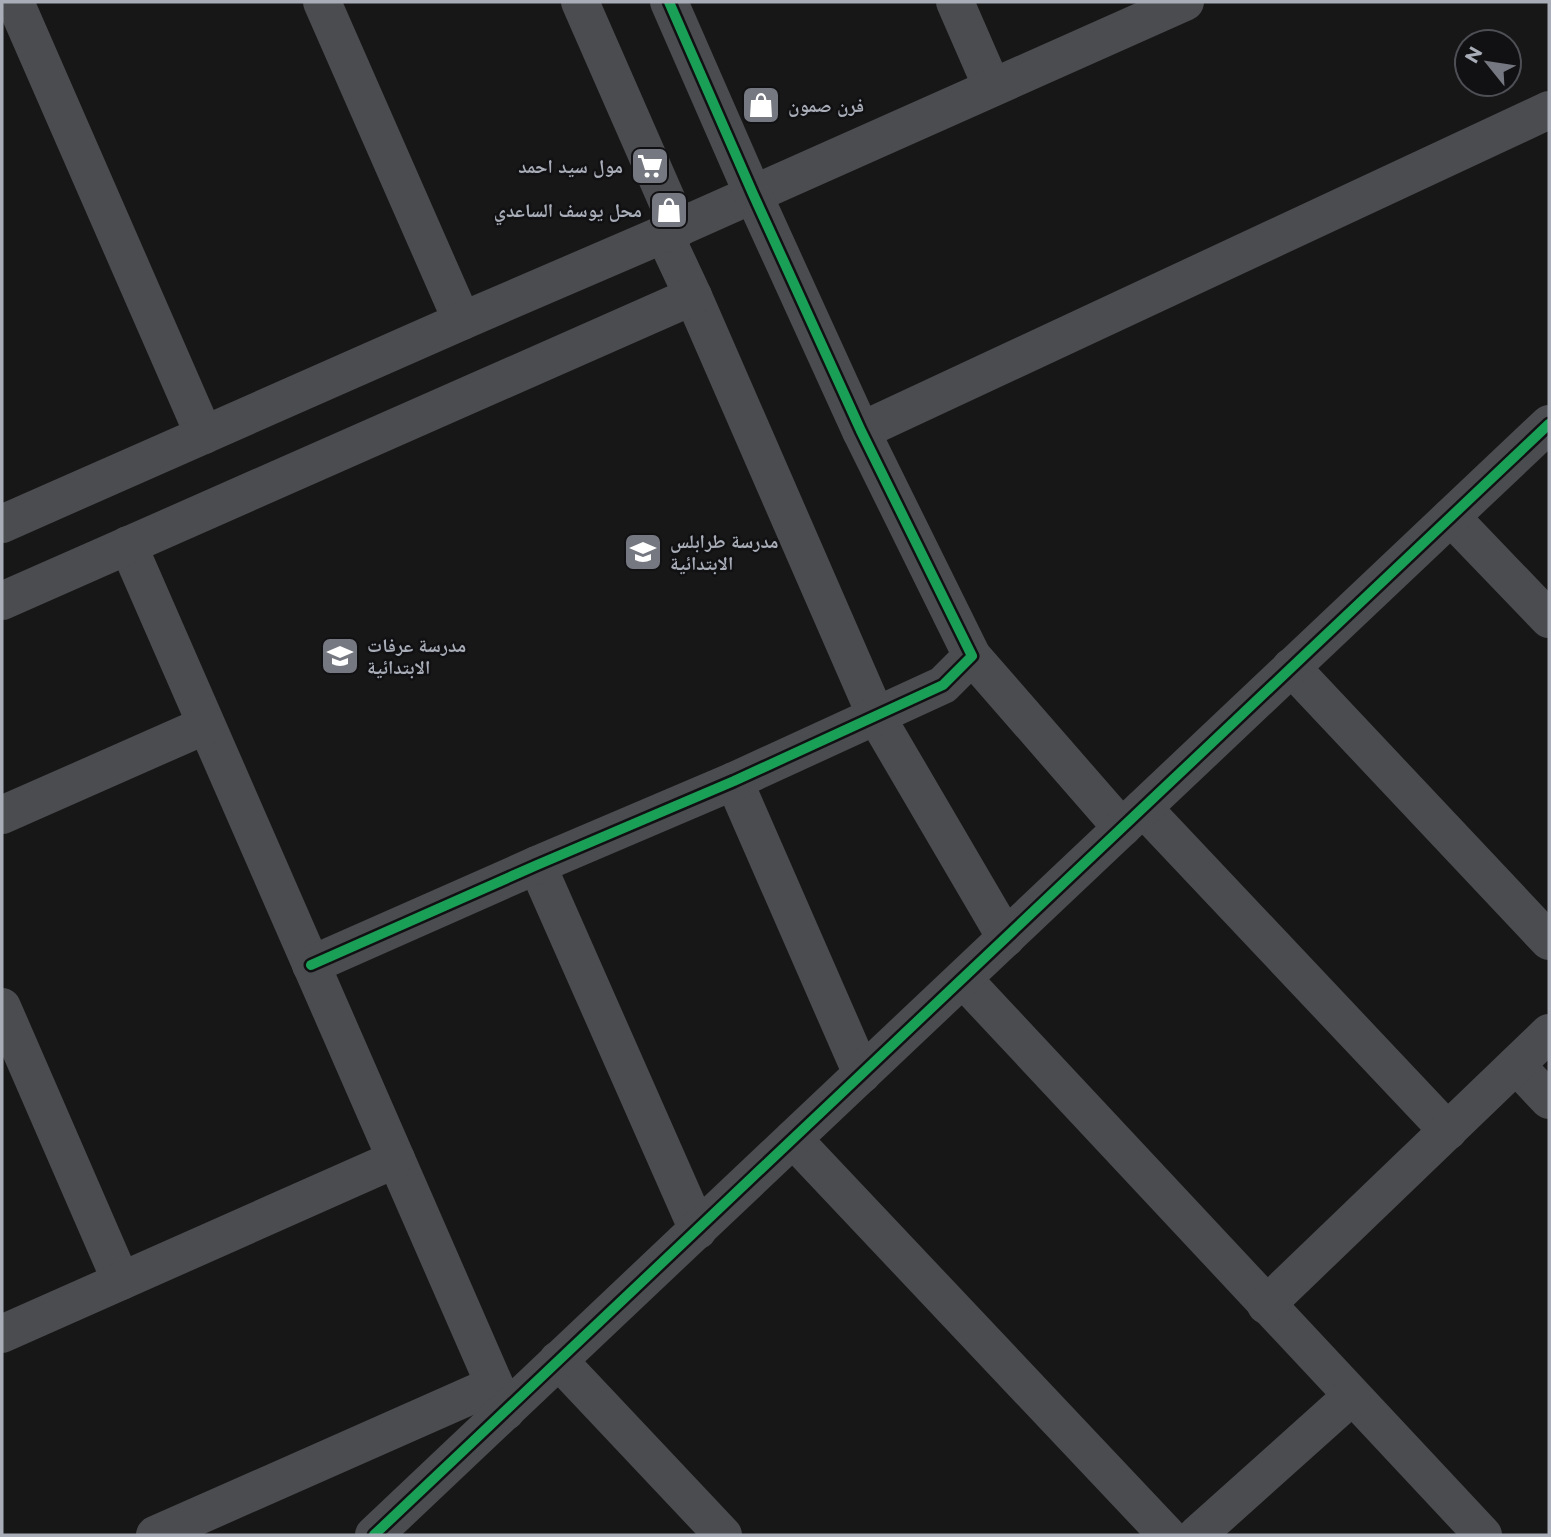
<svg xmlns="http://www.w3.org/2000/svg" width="1551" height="1537" font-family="Montserrat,'Noto Naskh Arabic',sans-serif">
	<rect width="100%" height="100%" fill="#171717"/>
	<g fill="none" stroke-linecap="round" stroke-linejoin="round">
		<g stroke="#4b4c50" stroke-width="38">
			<polyline points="15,2 204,435"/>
			<polyline points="322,2 462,321"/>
			<polyline points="580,2 679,228"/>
			<polyline points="955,2 992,87"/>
			<polyline points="664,234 693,296 876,716 1006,938"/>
			<polyline points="861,431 1549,110"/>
			<polyline points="1451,517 1549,619"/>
			<polyline points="2,524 462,321 664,234 1185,2"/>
			<polyline points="128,545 506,1411"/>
			<polyline points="2,601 693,296"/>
			<polyline points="972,656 1122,828"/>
			<polyline points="1291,667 1549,941"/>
			<polyline points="734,781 862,1074"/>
			<polyline points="1143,808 1448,1131"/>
			<polyline points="2,815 206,725"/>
			<polyline points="537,865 698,1230"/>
			<polyline points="311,965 537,865 734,781 943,685 972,656 861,431 753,194 669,2"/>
			<polyline points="963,979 1483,1535"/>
			<polyline points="2,1007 121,1281"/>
			<polyline points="1516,1065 1549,1100"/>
			<polyline points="793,1139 1167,1535"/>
			<polyline points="1266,1305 1549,1033"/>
			<polyline points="2,1334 396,1159"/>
			<polyline points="558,1360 723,1535"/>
			<polyline points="155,1535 494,1385"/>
			<polyline points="374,1535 1549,424"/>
			<polyline points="1197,1535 1352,1396"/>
		</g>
		<defs>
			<g id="cycleway">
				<polyline points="311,965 537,865 734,781 943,685 972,656 861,431 753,194 669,2"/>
				<polyline points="374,1535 1549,424"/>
			</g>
		</defs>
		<use href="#cycleway" stroke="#111113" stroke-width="15"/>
		<use href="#cycleway" stroke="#1a9f57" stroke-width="10"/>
	</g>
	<defs>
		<symbol id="shop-square" viewBox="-11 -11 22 22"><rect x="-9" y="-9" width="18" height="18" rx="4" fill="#757880" stroke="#111113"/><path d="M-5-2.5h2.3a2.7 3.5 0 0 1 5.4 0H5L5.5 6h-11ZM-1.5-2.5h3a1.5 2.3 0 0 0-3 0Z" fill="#fff"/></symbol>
		<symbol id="supermarket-square" viewBox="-11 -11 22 22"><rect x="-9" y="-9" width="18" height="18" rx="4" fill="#757880" stroke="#111113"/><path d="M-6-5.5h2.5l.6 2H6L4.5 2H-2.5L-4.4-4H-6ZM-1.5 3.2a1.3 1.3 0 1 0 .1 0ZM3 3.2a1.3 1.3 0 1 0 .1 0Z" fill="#fff"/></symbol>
		<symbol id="school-square" viewBox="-11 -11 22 22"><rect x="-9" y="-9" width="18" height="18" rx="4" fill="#757880" stroke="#111113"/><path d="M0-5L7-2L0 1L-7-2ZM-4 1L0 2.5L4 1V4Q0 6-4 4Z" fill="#fff"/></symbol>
	</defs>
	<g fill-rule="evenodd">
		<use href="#shop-square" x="739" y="83" width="44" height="44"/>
		<use href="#supermarket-square" x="628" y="144" width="44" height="44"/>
		<use href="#shop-square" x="647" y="188" width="44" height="44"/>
		<use href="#school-square" x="621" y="530" width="44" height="44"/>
		<use href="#school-square" x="318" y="634" width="44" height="44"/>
	</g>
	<g text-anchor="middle" stroke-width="5" stroke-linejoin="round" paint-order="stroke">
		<g font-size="19" font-weight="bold" fill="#a8adb8" stroke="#111113" text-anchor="start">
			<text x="788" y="112">فرن صمون</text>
			<text x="623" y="173" text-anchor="end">مول سيد احمد</text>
			<text x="642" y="217" text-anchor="end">محل يوسف الساعدي</text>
			<text x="670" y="548">مدرسة طرابلس<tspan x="670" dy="22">الابتدائية</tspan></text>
			<text x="367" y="652">مدرسة عرفات<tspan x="367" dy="22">الابتدائية</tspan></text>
		</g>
	</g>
	<rect width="1551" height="1537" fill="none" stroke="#a8adb8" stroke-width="7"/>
	<g transform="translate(1488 63) rotate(300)"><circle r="33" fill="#111113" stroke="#4d4f55" stroke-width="2"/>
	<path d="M0-5L12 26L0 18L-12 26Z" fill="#757880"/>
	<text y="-10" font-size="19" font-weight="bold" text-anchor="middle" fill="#a8adb8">N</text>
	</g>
</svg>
